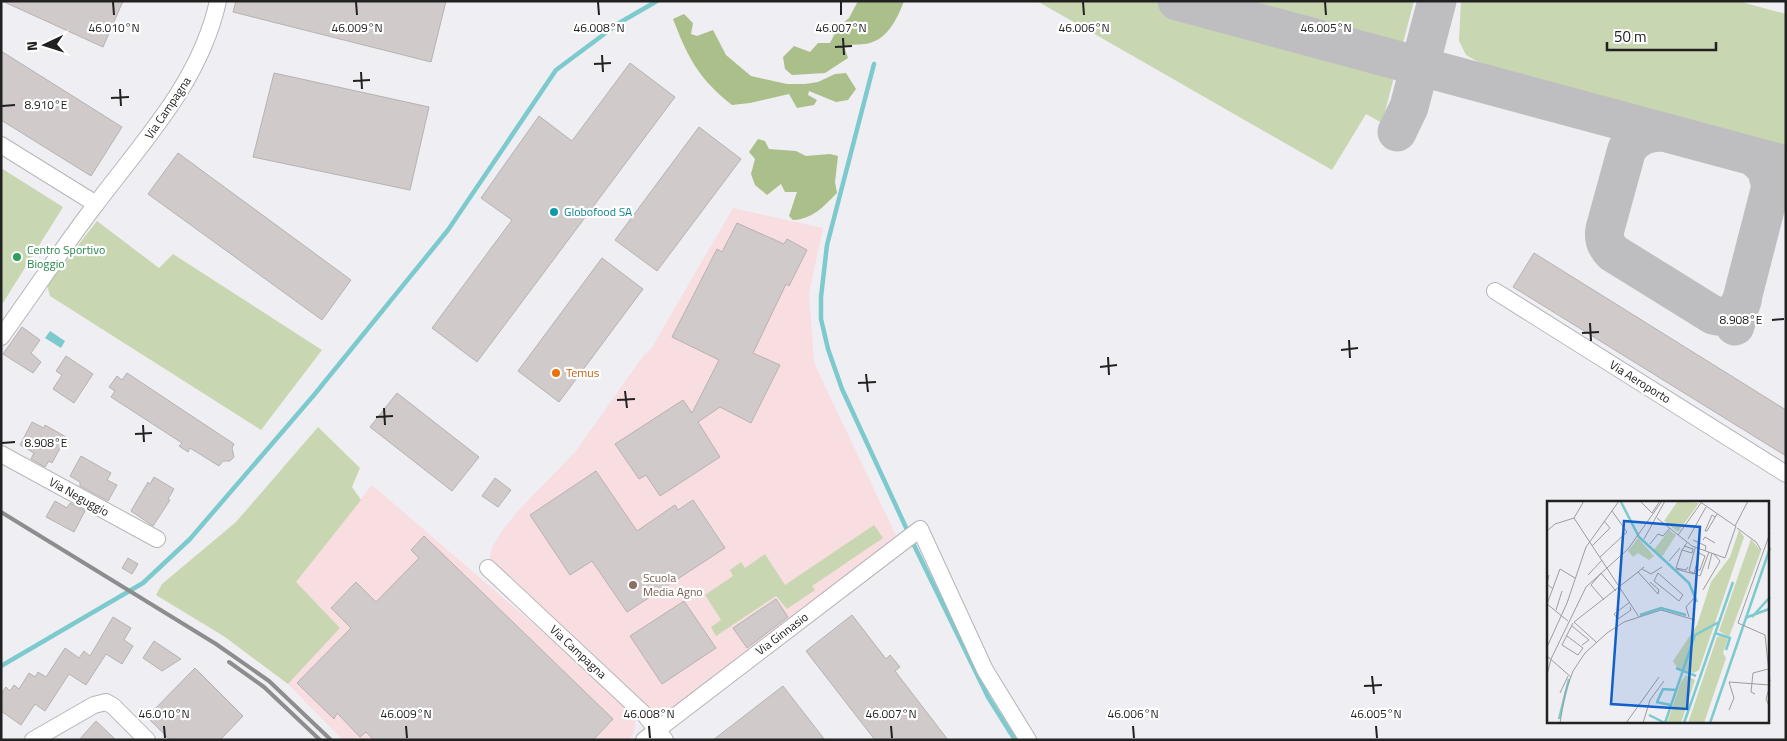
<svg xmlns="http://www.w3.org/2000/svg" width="1787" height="741" font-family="'Titillium Web',sans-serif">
	<rect width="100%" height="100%" fill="#efeef2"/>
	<g fill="#f8dde1">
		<polygon points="733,208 823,228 809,293 814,363 900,544 656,729 488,568 492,547 502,531 517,512 575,452 644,355 651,349"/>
		<polygon points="372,485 600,681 636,718 634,732 629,740 343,740 288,684 340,628 296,582"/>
	</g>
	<g fill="#c8d7b1">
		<polygon points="1037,1 1414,1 1382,123 1366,114 1332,170"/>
		<polygon points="1461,1 1738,1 1786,14 1786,148 1539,83 1478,62 1466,55 1459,41"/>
		<polygon points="1,168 63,207 1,306"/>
		<polygon points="97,221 159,268 173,254 322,350 261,430 50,296 47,285"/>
		<polygon points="318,427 360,468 352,487 361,500 296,582 340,628 288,684 225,637 156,595 162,584 236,522"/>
		<polygon points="874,525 883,538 812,586 815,590 787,609 776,596 716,636 711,627 721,620 705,595 733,576 730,570 741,562 745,568 765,554 785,585"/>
	</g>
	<g fill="#aabf89">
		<path d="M858,1H904C897,19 887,42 864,44C857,45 851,44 844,46L848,58L825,73L792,75L785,69L783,57L794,46L810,52L818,43H830L838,27L849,18Z"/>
		<path d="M684,14L693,23L691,34L697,36L713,30L726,55L751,76L787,84H805L818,82L835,74L846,73L856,89L848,100L836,102L809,91L808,95L817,100L814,105L797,108L789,94L750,103L732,105C699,79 688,58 673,19Z"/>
		<path d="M758,139L765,141L769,149L796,151L806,156L830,154L838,156L835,182L837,193C823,207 813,219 793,220L789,216L797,192H785L781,184L767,195L755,185L751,174L755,159L749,152Z"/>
	</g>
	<polygon fill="#7ccace" points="50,331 65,341 61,348 45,338"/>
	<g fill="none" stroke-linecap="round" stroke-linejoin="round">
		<g stroke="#7ccace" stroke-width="4.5">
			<polyline points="874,64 827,245 821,297 821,319 828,349 842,389 909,534"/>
			<polyline points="912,541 988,697 1015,740"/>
			<polyline points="1,666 143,583 190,539 314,395 448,230 556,70 619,23 657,1"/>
		</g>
		<g stroke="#bebec0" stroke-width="39">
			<polyline points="1177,1 1786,165"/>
			<polyline points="1397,132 1409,107 1437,1"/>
			<path d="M1662,132C1647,132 1636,137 1627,149L1605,229C1603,239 1606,246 1613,253L1713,315C1726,319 1735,313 1742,301"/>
			<polyline points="1735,326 1771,186 1766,168 1754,157"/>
		</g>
	</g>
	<g fill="#d0cbca" stroke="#b6b2b1">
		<polygon points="2,1 123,1 103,47"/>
		<polygon points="236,1 446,1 431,62 233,12"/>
		<polygon points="1,51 122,127 91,176 1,120"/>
		<polygon points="630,63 675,97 477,362 432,328 512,220 481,198 539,116 572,141"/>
		<polygon points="274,73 429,107 410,190 253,157"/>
		<polygon points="699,127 741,159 657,271 615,240"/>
		<polygon points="178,153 351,280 322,320 148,194"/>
		<polygon points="737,223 784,244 787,239 807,250 789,286 786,284 753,353 780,365 751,423 720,407 698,422 720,457 660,496 646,475 639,479 615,444 683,400 692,413 719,360 672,337 717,249 722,252"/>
		<polygon points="1534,253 1786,410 1786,456 1513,287"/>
		<polygon points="602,258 643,289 559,402 518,371"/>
		<polygon points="22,327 40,340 31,353 41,362 33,373 3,354"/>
		<polygon points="66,356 93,374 74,403 53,389 62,375 56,371"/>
		<polygon points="127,373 234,444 232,448 234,457 230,461 223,461 219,466 190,448 188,452 179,446 182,443 111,397 115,391 109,387 117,376 122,380"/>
		<polygon points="397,393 479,457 452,491 370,427"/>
		<polygon points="32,422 44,428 45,425 66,437 52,463 49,461 45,467 31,459 34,453 20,445"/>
		<polygon points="81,456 111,473 107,480 117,485 108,501 80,486 80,482 70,476"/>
		<polygon points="596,471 637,531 675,505 678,510 693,500 725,548 627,612 592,561 570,575 530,515"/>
		<polygon points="154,477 174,489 168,499 170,500 153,526 131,511 148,482 150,484"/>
		<polygon points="495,478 511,490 498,507 482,496"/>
		<polygon points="55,501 67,508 70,503 85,511 74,532 46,517"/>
		<polygon points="424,536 613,719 593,740 374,740 366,732 360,737 337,713 334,719 297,683 351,628 331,608 356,582 376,602 419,558 411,550"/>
		<polygon points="128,558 138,564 132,574 122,568"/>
		<polygon points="776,599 788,617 747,648 733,628"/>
		<polygon points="684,601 716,648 662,684 630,636"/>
		<polygon points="852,615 886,659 890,655 900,667 895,671 948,740 875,740 806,651"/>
		<polygon points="113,617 131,628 124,640 133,646 122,664 106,654 86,685 69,674 45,711 35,704 21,725 1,711 1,694 6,687 10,691 14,685 19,689 29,673 35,677 38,672 46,677 65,648 79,658 84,651 90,656"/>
		<polygon points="154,641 181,659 162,671 143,658"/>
		<polygon points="195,668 243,716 220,740 170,740 147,717"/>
		<polygon points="783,686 825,740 713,740"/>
		<polygon points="96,721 116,740 79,740"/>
	</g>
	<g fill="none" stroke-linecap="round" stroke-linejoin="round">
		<defs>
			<g id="minor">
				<polyline points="1,145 96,204"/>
				<polyline points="1495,291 1786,474"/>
				<path d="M1,337C33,293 63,247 96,204C144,140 200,82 218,1"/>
				<polyline points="1,454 157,539"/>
				<polyline points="488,568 645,715 665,740"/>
				<polyline points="33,740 94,705 106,702 113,706 147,740"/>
				<polyline points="644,740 920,529 985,670 1028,740"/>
			</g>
		</defs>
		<use href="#minor" stroke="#b6b5b9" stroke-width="18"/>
		<use href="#minor" stroke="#fff" stroke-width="16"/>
		<g stroke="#8d8d8f" stroke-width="4">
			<polyline points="1,512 216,644 269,681 331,740"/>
			<polyline points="229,662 264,687 320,740"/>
		</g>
	</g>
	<path fill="none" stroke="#212122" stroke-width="2" d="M113,2L114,15M356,2L357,15M598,2L599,15M841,2V15M1083,2L1084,15M1325,2L1326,15M843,38L844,55M835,47L852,46M602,55L603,72M594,64L611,63M361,72L362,89M353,81L370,80M120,89L121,106M111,98L129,97M2,106L15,105M1772,320L1784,319M1590,323L1591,341M1582,333L1599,332M1349,340L1350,358M1341,350L1358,348M1108,357L1109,375M1100,367L1117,365M866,374L868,392M858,383L876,382M625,391L627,408M617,400L635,399M384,408L385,425M376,417L393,416M143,425L144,442M135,434L152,433M2,443L15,442M1372,676L1374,694M1364,686L1382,685M164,726L165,738M406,726L407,738M649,726L650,738M891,726L892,738M1133,726L1134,738M1376,726L1377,738"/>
	<circle fill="#0f9aa8" stroke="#fff" stroke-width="2" cx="554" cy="212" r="5"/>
	<circle fill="#2e9e5b" stroke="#fff" stroke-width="2" cx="17" cy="257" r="5"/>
	<circle fill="#e8710a" stroke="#fff" stroke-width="2" cx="556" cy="373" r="5"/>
	<circle fill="#8d6e63" stroke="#fff" stroke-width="2" cx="633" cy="585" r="5"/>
	<g text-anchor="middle" stroke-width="4.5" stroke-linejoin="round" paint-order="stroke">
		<g font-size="12" fill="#212122" stroke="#fff">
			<text transform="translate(168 108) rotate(-56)" y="4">Via Campagna</text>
			<text transform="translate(1640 382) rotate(32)" y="4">Via Aeroporto</text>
			<text transform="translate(79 497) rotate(29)" y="4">Via Neguggio</text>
			<text transform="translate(782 634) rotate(-37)" y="4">Via Ginnasio</text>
			<text transform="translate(578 652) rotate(43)" y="4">Via Campagna</text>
		</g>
		<g font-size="12" fill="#0d838f" stroke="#fff" text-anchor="start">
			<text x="564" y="216">Globofood SA</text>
		</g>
		<g font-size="12" fill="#27864d" stroke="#fff" text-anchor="start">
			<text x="27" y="254">Centro Sportivo<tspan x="27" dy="14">Bioggio</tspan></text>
		</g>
		<g font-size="12" fill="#c56008" stroke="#fff" text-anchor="start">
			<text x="566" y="377">Temus</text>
		</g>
		<g font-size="12" fill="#785e54" stroke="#fff" text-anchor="start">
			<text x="643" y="582">Scuola<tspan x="643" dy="14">Media Agno</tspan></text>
		</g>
	</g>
	<g transform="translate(1547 501)">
		<rect width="222" height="222" fill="#efeef2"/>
		<path d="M131,0L152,2L131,31L117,20ZM122,29L129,34L115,56L107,49ZM192,29L197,36L152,169L147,172L130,166L126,160L150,124L164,81L183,56ZM91,37L107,55L102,59L91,52L86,56L81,50ZM204,38L214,50L182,136L172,130ZM174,135L181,138L176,152L179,157L157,222H141L170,136ZM139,174L148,179L134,222H120L134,181Z" fill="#c8d7b1"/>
		<path fill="none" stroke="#7ccace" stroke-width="2.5" d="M74,1L92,36L142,82L150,101M93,114L114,107L139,114M205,116L223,96M198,117L222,108M168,132L183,137L179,149M129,167L149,175M109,201L124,204M110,201L116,188L129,189M102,214L118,222M12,218L22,178M118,222L148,134L172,121M137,222L186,81M163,222L223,47"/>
		<path fill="none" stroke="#9d9c9f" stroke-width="1" d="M37,0L27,17L92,116M93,0L105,12L113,0M152,0L188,25L201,0M168,16L165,14L158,30H160L170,13M110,17L145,45L178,57L189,25M190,27L209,41L214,49M0,30L8,23L27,17M223,32L191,122L218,134L223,181M131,34L154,2M97,38L118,0M141,38L159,6M146,39L159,45L158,50M156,39L158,36L168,42M103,43L111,33L116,35L123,27M45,45L63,27L57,20M137,45L146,48L145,52L135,49L139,43L140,42M148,47L142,70L153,75L162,51M135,49L129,67L139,69L141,66M53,56L80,31L65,10M122,60L133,47M97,66L91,71L111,93L112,89L103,81M95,68L104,73L115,66M129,68L147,73L152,52L158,55L153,69H150M161,68L165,52M111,72L136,94L132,100L107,80ZM2,74L0,83L6,88M41,74L55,59M156,89L173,60L166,52M57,99L44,84L54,72L69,90M83,101L67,113L71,118L84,109L83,106M9,109L15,90M142,116L139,106L147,97M21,120L0,103L13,68L28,77M25,125L42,139L35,144M20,135L36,147L31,154L15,144L26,122M49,141L27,121L91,71M0,146L20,102L39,46L72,0M0,155L24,176M0,174L4,158L39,86L81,48L115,0M13,192L21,175M208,193L204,191L206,172L221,168M182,209L187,197L182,181L223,184L219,198L223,207M13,222L18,192L26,170L38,152L60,132L77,121L114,109L148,119M79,222L112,176M96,222L103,199L117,180"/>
		<path fill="#115fc9" fill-opacity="0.15" stroke="#115fc9" stroke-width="2.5" d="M77,20L153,26L140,208L64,203Z"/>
		<rect width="222" height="222" fill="none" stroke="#212122" stroke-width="2.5"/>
	</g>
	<g font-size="12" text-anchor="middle" fill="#212122" stroke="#fff" stroke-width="4.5" stroke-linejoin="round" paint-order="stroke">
		<text x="114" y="32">46.010°N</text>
		<text x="357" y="32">46.009°N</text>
		<text x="599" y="32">46.008°N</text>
		<text x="841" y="32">46.007°N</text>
		<text x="1084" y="32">46.006°N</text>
		<text x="1326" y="32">46.005°N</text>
		<text x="46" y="109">8.910°E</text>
		<text x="1741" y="324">8.908°E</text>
		<text x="46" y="447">8.908°E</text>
		<text x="164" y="718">46.010°N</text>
		<text x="406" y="718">46.009°N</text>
		<text x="649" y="718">46.008°N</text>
		<text x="891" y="718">46.007°N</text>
		<text x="1133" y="718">46.006°N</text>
		<text x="1376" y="718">46.005°N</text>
	</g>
	<rect width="1787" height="741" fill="none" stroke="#212122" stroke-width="5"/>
	<g transform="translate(45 45) rotate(266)" stroke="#ffffff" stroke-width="4" paint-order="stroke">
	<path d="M0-4L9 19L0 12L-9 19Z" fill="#212122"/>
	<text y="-8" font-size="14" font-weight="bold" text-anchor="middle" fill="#212122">N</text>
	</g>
	<path d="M1607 42v8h109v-8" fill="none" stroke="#212122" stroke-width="2.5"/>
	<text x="1614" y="42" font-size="15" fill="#212122" stroke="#ffffff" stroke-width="4" paint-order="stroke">50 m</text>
</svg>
